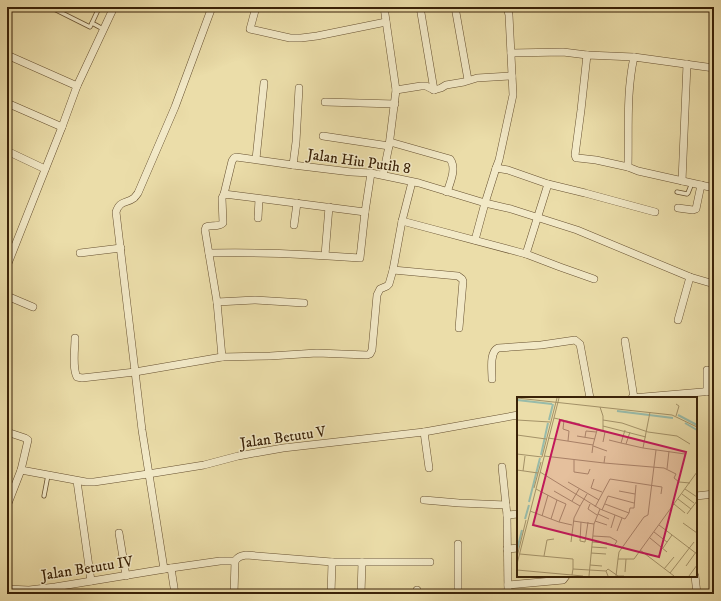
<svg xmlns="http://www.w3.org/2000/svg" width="721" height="601" font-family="'IM FELL DW Pica',serif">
	<rect width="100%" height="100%" fill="#ebdda9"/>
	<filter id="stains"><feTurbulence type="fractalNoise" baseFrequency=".005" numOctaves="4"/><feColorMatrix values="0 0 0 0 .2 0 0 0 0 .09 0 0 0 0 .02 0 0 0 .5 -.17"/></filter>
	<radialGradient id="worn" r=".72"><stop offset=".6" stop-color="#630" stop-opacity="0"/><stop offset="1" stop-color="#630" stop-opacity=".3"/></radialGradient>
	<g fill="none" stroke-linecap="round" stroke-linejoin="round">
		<defs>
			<g id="service">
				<polyline points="50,7 90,27 92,23"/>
				<polyline points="91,7 98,10 92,23 103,29"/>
				<polyline points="677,192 687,194 688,193 692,183"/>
				<polyline points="712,228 714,228"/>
				<polyline points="44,496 48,475"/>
			</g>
			<g id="minor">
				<polyline points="256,7 250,29 290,38 301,38 317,36 386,22"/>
				<polyline points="420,7 434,90"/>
				<polyline points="455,7 468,80"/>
				<polyline points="511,53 563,52 587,55"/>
				<polyline points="7,55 77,86"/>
				<path d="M714,68L634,57C626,93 629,131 628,167L638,171L714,188"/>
				<polyline points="396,90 421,86 426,86 434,90 441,88 446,85 464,82 477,78 512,76"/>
				<polyline points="325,102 395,104"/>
				<polyline points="7,103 62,127"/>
				<polyline points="323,136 389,146"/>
				<path d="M390,142L450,159C457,168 450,183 447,192"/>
				<polyline points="7,151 45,169"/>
				<polyline points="256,159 264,83"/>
				<polyline points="293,165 296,142 299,88"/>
				<polyline points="628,167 596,160 578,158 576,158 575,155 581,110 587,55 634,57"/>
				<polyline points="496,168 499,160 513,95 509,15 507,7"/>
				<polyline points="383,175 389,146 396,90 384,7"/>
				<polyline points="682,181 687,64"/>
				<polyline points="224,194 232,161 234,158 236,157 293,165 351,172 371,173 419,183 485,203 511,209 577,230 690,277 714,284"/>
				<polyline points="678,208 693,210 696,209 701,185"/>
				<polyline points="258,218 259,199"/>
				<polyline points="402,221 526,254 560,267 594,279"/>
				<polyline points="294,225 297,203"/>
				<polyline points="475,240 485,203 496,168 508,170 548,184 585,193 655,212"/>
				<polyline points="80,253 121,248"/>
				<path d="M209,253C259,252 310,254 360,258L365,212L371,173"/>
				<polyline points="526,254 548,184"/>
				<polyline points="325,255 329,207"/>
				<polyline points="7,266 62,127 77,86 114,7"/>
				<polyline points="393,270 458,276 462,279 463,281 459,328"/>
				<polyline points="7,296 33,307"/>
				<polyline points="217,302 255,300 304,303"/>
				<polyline points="678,320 690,277"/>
				<path d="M75,338C75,348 72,368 77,377L82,378L135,372L222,357L270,356L317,353L367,355L370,354L372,350L377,295L380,289L387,286L389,284L393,270L402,221L412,182"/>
				<polyline points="625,341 634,398"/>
				<path d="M222,357L217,302L205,230L206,227C211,224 218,228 223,223L222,198L224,194L365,212"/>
				<path d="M492,379C492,370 489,352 498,348L541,345L575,340L580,344L590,398"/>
				<polyline points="707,392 707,370"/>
				<polyline points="632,398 714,391"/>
				<polyline points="7,432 25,438 28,440 21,470 86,482 94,482 148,474 204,465 238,456 283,448 424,432"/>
				<polyline points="502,467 507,515 518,514"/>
				<polyline points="429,468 424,432 518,415"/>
				<polyline points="77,481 91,581"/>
				<polyline points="696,496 714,494"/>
				<polyline points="424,500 459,503 506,505"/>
				<polyline points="7,506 21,470"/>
				<polyline points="507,515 508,594"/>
				<polyline points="119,533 126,576"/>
				<polyline points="507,549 518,548"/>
				<path d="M235,561C238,557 240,556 246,555L332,562H362L361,594"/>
				<polyline points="362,562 430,562"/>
				<polyline points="171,568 175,594"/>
				<path d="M164,569L142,430L116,212C120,200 126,204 134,198C135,197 138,193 138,193L175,107L212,7"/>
				<polyline points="695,576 697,594"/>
				<polyline points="508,585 563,580 566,576"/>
				<polyline points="7,589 29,590 55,587 171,568 220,561 235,561 234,594"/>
				<polyline points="417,590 417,594"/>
				<polyline points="331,594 332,562"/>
				<polyline points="458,594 458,544"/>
			</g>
		</defs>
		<use href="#service" stroke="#665030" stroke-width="5"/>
		<use href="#minor" stroke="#665030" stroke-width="8"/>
		<use href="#service" stroke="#f2e9c7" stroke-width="3.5"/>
		<use href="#minor" stroke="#f2e9c7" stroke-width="7"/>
	</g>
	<g text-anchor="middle" stroke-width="3" stroke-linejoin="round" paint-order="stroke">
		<g font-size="15" fill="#392107" stroke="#f2e9c7">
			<text transform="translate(359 161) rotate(8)" y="5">Jalan Hiu Putih 8</text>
			<text transform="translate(283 437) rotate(-8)" y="5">Jalan Betutu V</text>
			<text transform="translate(87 568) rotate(-9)" y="5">Jalan Betutu IV</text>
		</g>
	</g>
	<g transform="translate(517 397)">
		<rect width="180" height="180" fill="#ebdda9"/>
		<path fill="none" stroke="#98bbaa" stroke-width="2" d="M0,3L35,7M100,14L156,21M161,18L180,28M32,23L36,7M168,26L180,33M24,58L31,26M12,105L23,61M8,122L12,108M0,153L5,133"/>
		<path fill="none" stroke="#a49268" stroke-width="1" d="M0,1L155,18L180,30M159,7L162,9L159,19M83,10L86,19V34M133,15L126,51L168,57M37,21L63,27M0,23L33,25M47,23L46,32L52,34L51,44M86,23L105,26L131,35L160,39L173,47M86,29L129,40M108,33L104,46L126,51M0,38L29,42M60,39L78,42M68,40L69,34L79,35M31,41L76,48L75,56M92,43L104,46M109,47L113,35M76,48L80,33L88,35L86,45M76,49L90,54M0,57L25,60M27,59L87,66L88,59M25,60L40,1M57,63V75L71,77L73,72M87,66L147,71L159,77L157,81L162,85L173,86M150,72L152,54M0,73L21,76M6,74L8,59M23,75L83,112L108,122L112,116M77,82L74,91L85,95M51,85L82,103M17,91L24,65M168,92L180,100M37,94L63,109L70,97M102,94L118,97M165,97L177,106M161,102L174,112M55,104L62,92M73,107L71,112L80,118M88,107L112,116L113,111H117L119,88M157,107L168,116M78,110L93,82L145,90L144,97M85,113L91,99L117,106M13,114L34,122L40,103L19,92M81,117L92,122M170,117L180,104M25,119L31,98M34,122L42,125L49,107L40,103M56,124L77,127M78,124L90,128M42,125L55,128M64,125L63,144L68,145L71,125M166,126L180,136M142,128L180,157M94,131L98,118M100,134L105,121M137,135L150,145M76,139L93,140L100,144L97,149M133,141L150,155M54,145L57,121L63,109M75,145L90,146M75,150L90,151M146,151L155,138M123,153L157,179M74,156L89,157M3,157L56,162V172M27,159L30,143L37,142M0,160L9,123M101,162L102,155L127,120L131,118L139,53M0,167L42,1M73,168L85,169M169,169L179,155M147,172L157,160M0,173L66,179M89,174L91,172L101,179H107M108,175L109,162M153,176L177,145M55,178L56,172L89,174L91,179M72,179L77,127L83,112M99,179L101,162H117L180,75M172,179L180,168"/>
		<path fill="#c2185b" fill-opacity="0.15" stroke="#c2185b" stroke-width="2" d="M43,23L169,55L142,160L16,128Z"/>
		<rect width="180" height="180" fill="none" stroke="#392107" stroke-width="2"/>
	</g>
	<rect width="721" height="601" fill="none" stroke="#ebdda9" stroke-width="24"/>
	<rect x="8" y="8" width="705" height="585" fill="none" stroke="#392107" stroke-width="2"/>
	<rect x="12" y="12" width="697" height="577" fill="none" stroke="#392107"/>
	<rect width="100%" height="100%" filter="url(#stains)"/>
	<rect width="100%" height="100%" fill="url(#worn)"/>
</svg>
